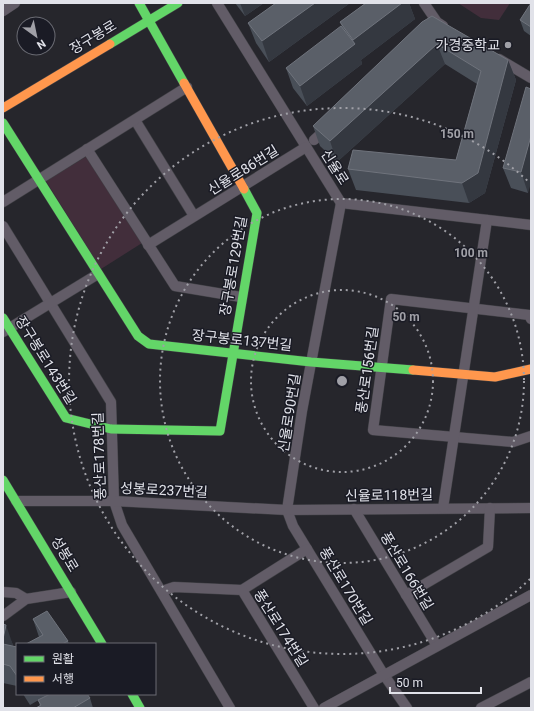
<svg xmlns="http://www.w3.org/2000/svg" width="534" height="711" font-family="Roboto,'Noto Sans KR',sans-serif">
	<rect width="100%" height="100%" fill="#26262c"/>
	<g fill="#422e3b">
		<polygon points="458,3 510,3 499,20 481,18"/>
		<polygon points="87,156 142,243 101,269 46,181"/>
	</g>
	<g fill="none" stroke-linecap="round" stroke-linejoin="round">
		<defs>
			<g id="street">
				<polyline points="217,3 341,203 531,225"/>
				<polyline points="424,3 437,22 443,26"/>
				<polyline points="3,11 15,3"/>
				<polyline points="499,59 531,78"/>
				<polyline points="135,120 194,216"/>
				<polyline points="314,140 326,129"/>
				<polyline points="87,149 175,286 241,297"/>
				<polyline points="3,202 187,87"/>
				<polyline points="341,203 302,411 287,510 293,526 384,675 407,708"/>
				<polyline points="3,226 111,402 114,501 122,525 230,708"/>
				<polyline points="148,245 306,147"/>
				<polyline points="531,319 529,315 391,299 373,430 513,442 531,436"/>
				<polyline points="3,332 98,274"/>
				<polyline points="16,501 114,501 287,510 531,508"/>
				<polyline points="443,508 487,220"/>
				<polyline points="354,509 437,646"/>
				<polyline points="242,590 307,549"/>
				<polyline points="162,591 174,587 242,590 314,708"/>
				<polyline points="3,592 16,593 26,599"/>
				<polyline points="406,595 488,547 490,508"/>
				<polyline points="3,616 26,599 71,592"/>
				<polyline points="324,708 531,595"/>
				<polyline points="481,708 531,682"/>
			</g>
			<g id="fast">
				<polyline points="139,3 184,83"/>
				<polyline points="110,44 178,3"/>
				<polyline points="3,123 138,336 149,344 311,362 413,370"/>
				<polyline points="3,318 66,418 111,429 220,431 257,213 244,189"/>
				<polyline points="3,480 102,644"/>
				<polyline points="132,694 140,708"/>
			</g>
			<g id="slow">
				<polyline points="184,83 244,189"/>
				<polyline points="3,108 110,44"/>
				<polyline points="413,370 495,377 531,369"/>
			</g>
		</defs>
		<use href="#street" stroke="#414146" stroke-width="11"/>
		<use href="#fast" stroke="#414146" stroke-width="10"/>
		<use href="#slow" stroke="#414146" stroke-width="10"/>
		<use href="#street" stroke="#625c67" stroke-width="10"/>
		<use href="#fast" stroke="#63d668" stroke-width="9"/>
		<use href="#slow" stroke="#ff974d" stroke-width="9"/>
	</g>
	<g fill="#494f58">
		<polygon points="235,3 264,3 245,16"/>
		<polygon points="276,3 350,3 269,62 256,43 248,23"/>
		<polygon points="366,3 409,3 415,19 361,60 362,64 307,106 293,88 286,68 342,27 340,22"/>
		<polygon points="531,3 531,36 524,31 520,20"/>
		<polygon points="422,22 508,60 516,80 485,193 469,203 356,190 348,169 456,160 477,84 445,64 337,162 320,146 313,126"/>
		<polygon points="531,89 528,193 511,188 503,168"/>
		<polygon points="33,619 68,641 69,644 26,644 39,637"/>
		<polygon points="3,624 13,645 13,646 17,647 17,686 3,683"/>
		<polygon points="23,694 49,694 30,705"/>
		<polygon points="90,698 93,708 36,708 40,706 38,700"/>
	</g>
	<g fill="#343840">
		<polygon points="240,3 264,3 245,16"/>
		<polygon points="315,3 350,3 269,62 262,41"/>
		<polygon points="402,3 409,3 415,19 361,60 362,64 307,106 300,86 355,44 353,40"/>
		<polygon points="437,44 445,64 337,162 330,141"/>
		<polygon points="508,60 516,80 485,193 469,203 462,183"/>
		<polygon points="531,136 531,183 528,193 521,172"/>
		<polygon points="6,625 13,645 10,664 3,646 3,639"/>
	</g>
	<g fill="#5a5f68" stroke="#6f737c">
		<polygon points="276,3 315,3 262,41 248,23"/>
		<polygon points="366,3 402,3 353,40 340,22"/>
		<polygon points="531,3 531,27 520,20"/>
		<polygon points="432,16 508,60 478,173 462,183 348,169 353,150 456,160 481,71 437,44 330,141 313,126 422,22"/>
		<polygon points="341,26 355,44 300,86 286,68"/>
		<polygon points="526,87 531,89 531,136 521,172 503,168"/>
		<polygon points="47,611 68,641 62,644 26,644 43,635 33,619"/>
		<polygon points="3,624 6,625 3,639"/>
		<polygon points="3,644 17,647 17,676 10,666 3,664"/>
		<polygon points="50,694 87,694 90,698 73,708 36,708 41,705 38,700"/>
	</g>
	<g fill="none" stroke="#a0a0a7" stroke-width="2" stroke-dasharray="2 4">
		<circle cx="342" cy="381" r="91"/>
		<circle cx="342" cy="381" r="182"/>
		<path d="M530 579A273 273 0 1 1 530 183"/>
	</g>
	<circle fill="#a0a0a7" stroke="#1a1b25" stroke-width="1.5" cx="508" cy="45" r="4"/>
	<g text-anchor="middle" stroke-width="3" stroke-linejoin="round" paint-order="stroke">
		<g font-size="14" fill="#e1e2e9" stroke="#1a1b25">
			<text transform="translate(93 37) rotate(-31)" y="5">장구봉로</text>
			<text transform="translate(335 167) rotate(58)" y="5">신율로</text>
			<text transform="translate(243 170) rotate(-32)" y="5">신율로86번길</text>
			<text transform="translate(233 266) rotate(-80)" y="5">장구봉로129번길</text>
			<text transform="translate(242 340) rotate(6)" y="5">장구봉로137번길</text>
			<text transform="translate(46 360) rotate(58)" y="5">장구봉로143번길</text>
			<text transform="translate(367 370) rotate(-82)" y="5">풍산로156번길</text>
			<text transform="translate(289 413) rotate(-81)" y="5">신율로90번길</text>
			<text transform="translate(99 456) rotate(-92)" y="5">풍산로178번길</text>
			<text transform="translate(164 490) rotate(3)" y="5">성봉로237번길</text>
			<text transform="translate(389 495) rotate(-1)" y="5">신율로118번길</text>
			<text transform="translate(65 554) rotate(59)" y="5">성봉로</text>
			<text transform="translate(407 571) rotate(59)" y="5">풍산로166번길</text>
			<text transform="translate(346 586) rotate(59)" y="5">풍산로170번길</text>
			<text transform="translate(281 628) rotate(58)" y="5">풍산로174번길</text>
		</g>
		<g font-size="14" fill="#e1e2e9" stroke="#1a1b25" text-anchor="end">
			<text x="500" y="50">가경중학교</text>
		</g>
	</g>
	<circle cx="342" cy="381" r="6" fill="#a0a0a7" stroke="#1a1b25" stroke-width="2"/>
	<g font-size="12" text-anchor="middle" font-weight="bold" fill="#a0a0a7" stroke="#1a1b25" stroke-width="3" stroke-linejoin="round" paint-order="stroke">
		<text x="457" y="138">150 m</text>
		<text x="471" y="257">100 m</text>
		<text x="406" y="321">50 m</text>
	</g>
	<rect width="534" height="711" fill="none" stroke="#e1e2e9" stroke-width="8"/>
	<rect x="16" y="643" width="140" height="52" fill="#1a1b25" stroke="#6a6b73"/>
	<rect x="24" y="656" width="20" height="6" fill="#63d668" stroke="#6a6b73"/>
	<text x="52" y="663" font-size="12" fill="#e1e2e9">원활</text>
	<rect x="24" y="676" width="20" height="6" fill="#ff974d" stroke="#6a6b73"/>
	<text x="52" y="683" font-size="12" fill="#e1e2e9">서행</text>
	<g transform="translate(36 36) rotate(147)"><circle r="19" fill="#1a1b25" stroke="#6a6b73"/>
	<path d="M0-3L7 15L0 10L-7 15Z" fill="#a0a0a7"/>
	<text y="-6" font-size="11" font-weight="bold" text-anchor="middle" fill="#e1e2e9">N</text>
	</g>
	<path d="M390 687v6h91v-6" fill="none" stroke="#e1e2e9" stroke-width="2"/>
	<text x="396" y="687" font-size="12" fill="#e1e2e9" stroke="#1a1b25" stroke-width="3" paint-order="stroke">50 m</text>
</svg>
